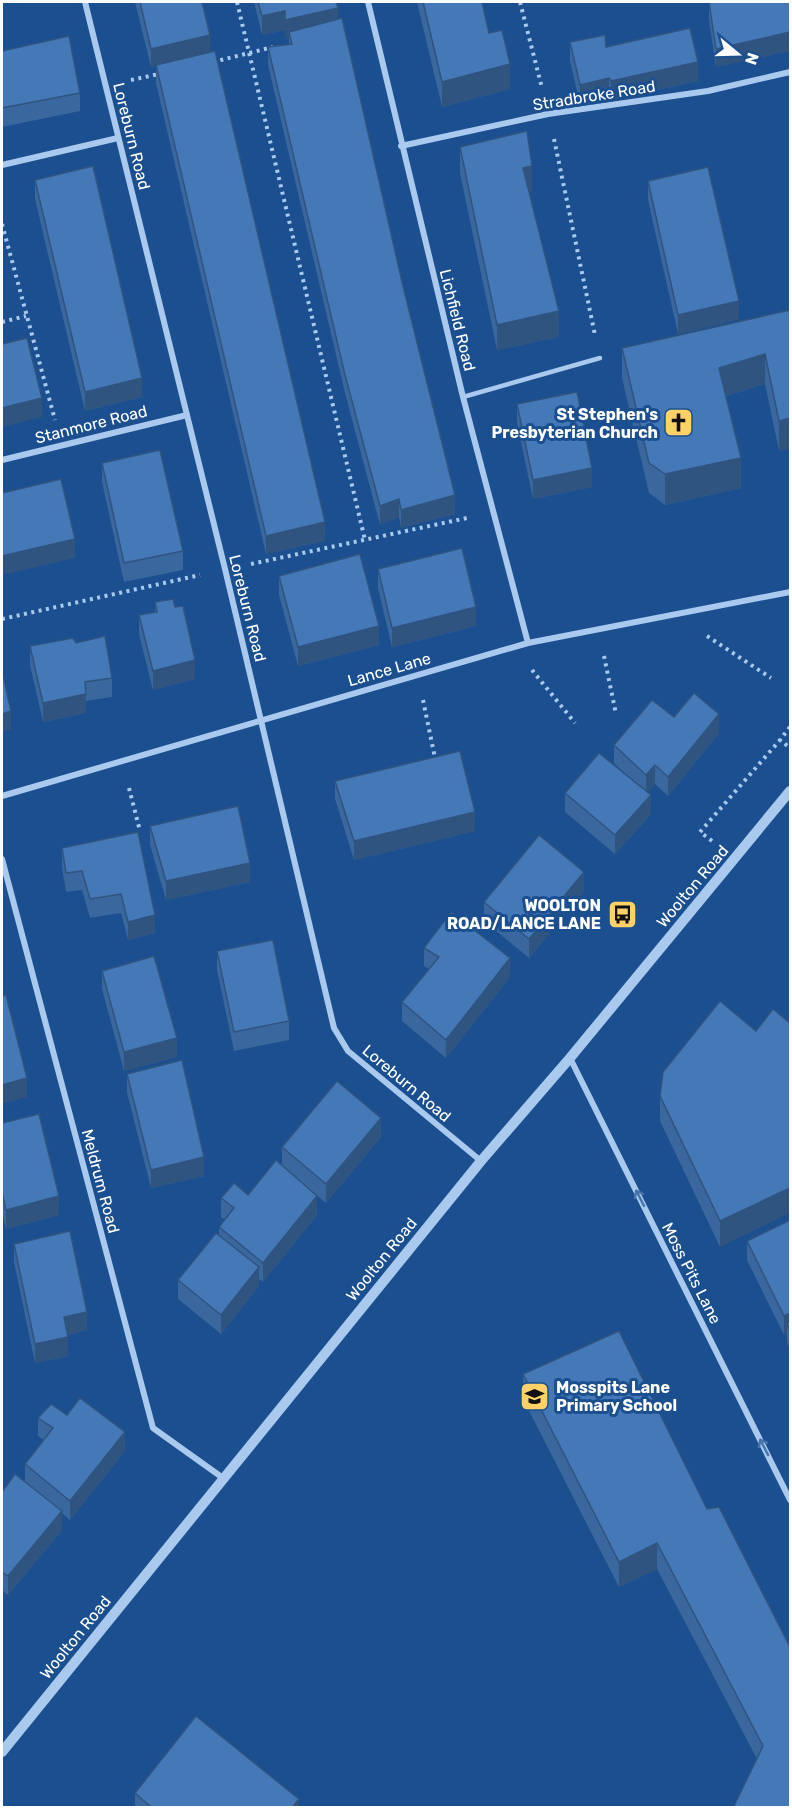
<svg xmlns="http://www.w3.org/2000/svg" width="792" height="1809" font-family="Rubik,sans-serif">
	<rect width="100%" height="100%" fill="#1b4f8f"/>
	<g fill="none" stroke-linecap="round" stroke-linejoin="round">
		<g stroke="#a9c9ee" stroke-width="4" stroke-dasharray="3 4.5" stroke-linecap="butt">
			<polyline points="237,2 365,540"/>
			<polyline points="520,2 542,88"/>
			<polyline points="213,62 273,47"/>
			<polyline points="131,80 159,74"/>
			<polyline points="554,139 595,335"/>
			<polyline points="2,224 55,420"/>
			<polyline points="2,322 26,316"/>
			<polyline points="251,564 467,518"/>
			<polyline points="2,619 200,575"/>
			<polyline points="707,636 771,678"/>
			<polyline points="604,656 616,714"/>
			<polyline points="532,670 575,723"/>
			<polyline points="423,700 435,758"/>
			<polyline points="790,727 780,740 790,748"/>
			<polyline points="129,788 140,831"/>
			<polyline points="712,841 700,832 780,740"/>
		</g>
		<polyline stroke="#a9c9ee" stroke-width="4.5" points="463,397 600,358"/>
		<g stroke="#a9c9ee" stroke-width="6">
			<polyline points="85,2 225,569 334,1028 348,1051 481,1161"/>
			<polyline points="368,2 463,397 528,643"/>
			<polyline points="401,146 548,114 708,91 790,72"/>
			<polyline points="2,165 118,138"/>
			<polyline points="2,460 187,415"/>
			<polyline points="2,796 528,643 790,592"/>
			<polyline points="2,859 153,1428 223,1478"/>
			<polyline points="570,1058 790,1500"/>
		</g>
		<polyline stroke="#a9c9ee" stroke-width="10" points="2,1752 481,1161 570,1058 790,791"/>
	</g>
	<g fill="#3a679d">
		<polygon points="135,2 202,2 210,52 325,541 266,554 156,83 156,66 151,67"/>
		<polygon points="254,2 336,2 338,19 402,282 455,514 401,528 399,517 380,525 345,393 268,65 268,47 289,44 289,38 285,39 285,30 262,35"/>
		<polygon points="417,2 482,2 489,33 510,89 442,107"/>
		<polygon points="709,2 790,51 716,67 709,20"/>
		<polygon points="570,42 606,47 698,81 611,100 609,97 580,104 570,61"/>
		<polygon points="2,51 80,93 80,111 2,127"/>
		<polygon points="460,147 532,192 529,192 559,337 497,350 460,173"/>
		<polygon points="35,180 142,397 85,411 35,199"/>
		<polygon points="648,181 739,319 678,334 648,200"/>
		<polygon points="790,310 779,451 765,384 726,396 741,488 665,505 649,493 622,378 622,348"/>
		<polygon points="517,404 592,487 533,499 517,423"/>
		<polygon points="102,463 183,551 183,570 124,582 102,482"/>
		<polygon points="378,569 476,626 392,647 378,588"/>
		<polygon points="279,576 379,645 298,666 279,595"/>
		<polygon points="155,602 175,607 195,679 153,690 139,634 139,615 155,612"/>
		<polygon points="76,643 112,678 112,697 86,701 86,713 43,722 30,665 30,646"/>
		<polygon points="674,717 719,733 668,796 655,784 647,793 651,814 615,854 565,812 565,793 627,776 614,763 614,745"/>
		<polygon points="335,781 475,831 354,860 335,799"/>
		<polygon points="150,826 250,882 166,900 150,845"/>
		<polygon points="138,832 155,933 128,940 121,913 90,918 82,890 66,892 62,867 62,848"/>
		<polygon points="584,891 529,958 484,921 484,902"/>
		<polygon points="424,948 510,977 446,1058 402,1021 402,1002 429,969 424,966"/>
		<polygon points="217,951 289,1021 289,1040 234,1051 217,970"/>
		<polygon points="102,971 177,1057 124,1071 102,989"/>
		<polygon points="756,1031 720,1247 660,1121 660,1096"/>
		<polygon points="127,1074 204,1176 151,1188 127,1092"/>
		<polygon points="2,1123 59,1215 6,1229 2,1212"/>
		<polygon points="381,1137 326,1203 314,1193 317,1215 263,1282 259,1279 259,1286 221,1334 178,1299 178,1280 219,1235 219,1227 225,1220 221,1217 221,1198 248,1195 282,1165 282,1147"/>
		<polygon points="790,1220 790,1349 787,1342 787,1334 784,1335 747,1260 747,1241"/>
		<polygon points="14,1244 87,1330 68,1335 68,1356 35,1363 14,1262"/>
		<polygon points="619,1331 790,1808 757,1759 657,1569 619,1587 523,1399 523,1374"/>
		<polygon points="38,1418 125,1451 70,1520 62,1513 62,1530 8,1595 2,1590 2,1492 25,1482 25,1464 44,1440 38,1436"/>
		<polygon points="135,1793 299,1808 135,1808"/>
	</g>
	<g fill="#305480">
		<polygon points="338,8 338,27 289,32 289,38 285,39 285,20"/>
		<polygon points="285,11 285,30 262,35 262,16"/>
		<polygon points="790,32 790,51 716,67 716,49"/>
		<polygon points="210,35 210,54 151,67 151,49"/>
		<polygon points="698,62 698,81 611,100 611,81"/>
		<polygon points="510,64 510,89 442,107 442,82"/>
		<polygon points="609,78 609,97 580,104 580,85"/>
		<polygon points="532,166 532,192 523,194 523,168"/>
		<polygon points="739,301 739,319 678,334 678,315"/>
		<polygon points="559,311 559,337 497,350 497,325"/>
		<polygon points="765,354 765,384 719,398 719,368"/>
		<polygon points="142,378 142,397 85,411 85,392"/>
		<polygon points="42,398 42,417 2,427 2,408"/>
		<polygon points="790,418 790,448 779,451 779,421"/>
		<polygon points="741,458 741,488 665,505 665,474"/>
		<polygon points="592,468 592,487 533,499 533,480"/>
		<polygon points="455,495 455,514 401,528 401,510"/>
		<polygon points="399,499 399,517 380,525 380,506"/>
		<polygon points="325,522 325,541 266,554 266,536"/>
		<polygon points="75,539 75,558 2,575 2,556"/>
		<polygon points="476,607 476,626 392,647 392,628"/>
		<polygon points="379,626 379,645 298,666 298,647"/>
		<polygon points="195,660 195,679 153,690 153,671"/>
		<polygon points="86,694 86,713 43,722 43,703"/>
		<polygon points="11,711 11,730 2,732 2,714"/>
		<polygon points="719,714 719,733 668,796 668,777"/>
		<polygon points="655,765 655,784 646,794 646,775"/>
		<polygon points="651,795 651,814 615,854 615,835"/>
		<polygon points="475,812 475,831 354,860 354,841"/>
		<polygon points="250,863 250,882 166,900 166,881"/>
		<polygon points="584,872 584,891 529,958 529,939"/>
		<polygon points="155,915 155,933 128,940 128,922"/>
		<polygon points="510,958 510,977 446,1058 446,1040"/>
		<polygon points="177,1038 177,1057 124,1071 124,1052"/>
		<polygon points="27,1078 27,1097 2,1104 2,1085"/>
		<polygon points="381,1118 381,1137 326,1203 326,1184"/>
		<polygon points="204,1157 204,1176 151,1188 151,1170"/>
		<polygon points="790,1188 790,1213 720,1247 720,1221"/>
		<polygon points="59,1196 59,1215 6,1229 6,1210"/>
		<polygon points="317,1196 317,1215 263,1282 263,1263"/>
		<polygon points="259,1267 259,1286 221,1334 221,1315"/>
		<polygon points="87,1312 87,1330 64,1336 64,1317"/>
		<polygon points="790,1313 790,1331 787,1323 787,1334 784,1335 784,1316"/>
		<polygon points="68,1337 68,1356 35,1363 35,1344"/>
		<polygon points="125,1432 125,1451 70,1520 70,1501"/>
		<polygon points="62,1511 62,1530 8,1595 8,1576"/>
		<polygon points="657,1543 657,1569 619,1587 619,1562"/>
		<polygon points="299,1799 299,1808 292,1808"/>
	</g>
	<g fill="#4478b7" stroke="#305480" stroke-width="1.5">
		<polygon points="140,2 202,2 210,35 151,49"/>
		<polygon points="258,2 336,2 338,8 285,20 285,11 262,16"/>
		<polygon points="423,2 482,2 489,33 502,30 510,64 442,82"/>
		<polygon points="709,2 790,2 790,32 716,49"/>
		<polygon points="342,18 402,282 455,495 401,510 399,499 380,506 345,375 268,47 292,44 289,32"/>
		<polygon points="690,28 698,62 611,81 609,78 580,85 570,42 605,35 606,47"/>
		<polygon points="69,36 80,93 2,108 2,51"/>
		<polygon points="215,51 325,522 266,536 156,65"/>
		<polygon points="527,131 532,166 523,168 559,311 497,325 460,147"/>
		<polygon points="93,166 142,378 85,392 35,180"/>
		<polygon points="708,167 739,301 678,315 648,181"/>
		<polygon points="790,310 790,418 779,421 765,354 719,368 741,458 665,474 649,463 622,348"/>
		<polygon points="27,338 42,398 2,408 2,344"/>
		<polygon points="577,392 592,468 533,480 517,404"/>
		<polygon points="160,450 183,551 124,563 102,463"/>
		<polygon points="61,479 75,539 2,556 2,493"/>
		<polygon points="462,548 476,607 392,628 378,569"/>
		<polygon points="360,554 379,626 298,647 279,576"/>
		<polygon points="173,599 175,607 183,606 195,660 153,671 139,615 157,612 155,602"/>
		<polygon points="105,636 112,678 85,682 86,694 43,703 30,646 73,638 76,643"/>
		<polygon points="2,671 11,711 2,714"/>
		<polygon points="694,693 719,714 668,777 655,765 646,775 614,745 652,700 674,717"/>
		<polygon points="460,751 475,812 354,841 335,781"/>
		<polygon points="599,753 651,795 615,835 565,793"/>
		<polygon points="238,806 250,863 166,881 150,826"/>
		<polygon points="138,832 155,915 128,922 121,894 90,899 82,871 66,873 62,848"/>
		<polygon points="539,835 584,872 529,939 484,902"/>
		<polygon points="451,912 510,958 446,1040 402,1002 439,957 424,948"/>
		<polygon points="273,940 289,1021 234,1032 217,951"/>
		<polygon points="154,956 177,1038 124,1052 102,971"/>
		<polygon points="6,995 27,1078 2,1085 2,996"/>
		<polygon points="720,1001 756,1031 773,1009 790,1023 790,1188 720,1221 660,1096 663,1072"/>
		<polygon points="182,1060 204,1157 151,1170 127,1074"/>
		<polygon points="337,1081 381,1118 326,1184 282,1147"/>
		<polygon points="39,1114 59,1196 6,1210 2,1193 2,1123"/>
		<polygon points="276,1160 317,1196 263,1263 219,1227 234,1208 221,1198 234,1183 248,1195"/>
		<polygon points="790,1220 790,1313 784,1316 747,1241"/>
		<polygon points="70,1231 87,1312 64,1317 68,1337 35,1344 14,1244"/>
		<polygon points="216,1233 259,1267 221,1315 178,1280"/>
		<polygon points="790,1321 790,1331 787,1323"/>
		<polygon points="619,1331 707,1509 719,1507 790,1647 790,1808 733,1808 763,1746 657,1543 619,1562 523,1374"/>
		<polygon points="80,1398 125,1432 70,1501 25,1464 53,1428 38,1418 51,1404 67,1415"/>
		<polygon points="15,1474 62,1511 8,1576 2,1572 2,1492"/>
		<polygon points="196,1716 299,1799 292,1808 152,1808 135,1793"/>
	</g>
	<defs><path id="oneway-shaft" d="M-6 0H5M1.5-3L5.5 0L1.5 3" fill="none" stroke-width="1.6" stroke-linecap="round" stroke-linejoin="round" transform="scale(1.5)"/></defs>
	<g stroke="#4674ac">
		<use href="#oneway-shaft" transform="translate(640 1198) rotate(-117)"/>
		<use href="#oneway-shaft" transform="translate(764 1447) rotate(-117)"/>
	</g>
	<defs>
		<symbol id="church-square" viewBox="-11 -11 22 22"><rect x="-9" y="-9" width="18" height="18" rx="4" fill="#ffd166" stroke="#1b4f8f"/><path d="M-1.2-6h2.4v3.5h3.3v2.4h-3.3V6h-2.4V-.1h-3.3v-2.4h3.3Z" fill="#111"/></symbol>
		<symbol id="bus-square" viewBox="-11 -11 22 22"><rect x="-9" y="-9" width="18" height="18" rx="4" fill="#ffd166" stroke="#1b4f8f"/><path d="M-5-6H5V4H4V6H2V4H-2V6H-4V4H-5ZM-3.5-4V0h7V-4ZM-3.5 1.2v1.5H-2V1.2ZM2 1.2v1.5H3.5V1.2Z" fill="#111"/></symbol>
		<symbol id="school-square" viewBox="-11 -11 22 22"><rect x="-9" y="-9" width="18" height="18" rx="4" fill="#ffd166" stroke="#1b4f8f"/><path d="M0-5L7-2L0 1L-7-2ZM-4 1L0 2.5L4 1V4Q0 6-4 4Z" fill="#111"/></symbol>
	</defs>
	<g fill-rule="evenodd">
		<use href="#church-square" x="662" y="406" width="33" height="33"/>
		<use href="#bus-square" x="606" y="898" width="33" height="33"/>
		<use href="#school-square" x="518" y="1380" width="33" height="33"/>
	</g>
	<g text-anchor="middle" stroke-width="6" stroke-linejoin="round" paint-order="stroke">
		<g font-size="16" fill="#fff" stroke="#1b4f8f">
			<text transform="translate(594 95) rotate(-9)" y="6">Stradbroke Road</text>
			<text transform="translate(132 136) rotate(76)" y="6">Loreburn Road</text>
			<text transform="translate(458 320) rotate(76)" y="6">Lichfield Road</text>
			<text transform="translate(91 424) rotate(-14)" y="6">Stanmore Road</text>
			<text transform="translate(248 608) rotate(76)" y="6">Loreburn Road</text>
			<text transform="translate(389 669) rotate(-16)" y="6">Lance Lane</text>
			<text transform="translate(692 886) rotate(-50)" y="6">Woolton Road</text>
			<text transform="translate(407 1083) rotate(40)" y="6">Loreburn Road</text>
			<text transform="translate(101 1181) rotate(75)" y="6">Meldrum Road</text>
			<text transform="translate(381 1259) rotate(-51)" y="6">Woolton Road</text>
			<text transform="translate(692 1273) rotate(63)" y="6">Moss Pits Lane</text>
			<text transform="translate(75 1637) rotate(-51)" y="6">Woolton Road</text>
		</g>
		<g font-size="16" font-weight="bold" fill="#fff" stroke="#1b4f8f" text-anchor="end">
			<text x="658" y="420">St Stephen's<tspan x="658" dy="18">Presbyterian Church</tspan></text>
			<text x="601" y="911">WOOLTON<tspan x="601" dy="18">ROAD/LANCE LANE</tspan></text>
			<text x="556" y="1393" text-anchor="start">Mosspits Lane<tspan x="556" dy="18">Primary School</tspan></text>
		</g>
	</g>
	<rect width="792" height="1809" fill="none" stroke="#ffffff" stroke-width="6"/>
	<g transform="translate(738 54) rotate(109)" stroke="#1b4f8f" stroke-width="4.5" paint-order="stroke">
	<path d="M0-4.5L10 22L0 15L-10 22Z" fill="#ffffff"/>
	<text y="-9" font-size="16" font-weight="bold" text-anchor="middle" fill="#ffffff">N</text>
	</g>
</svg>
